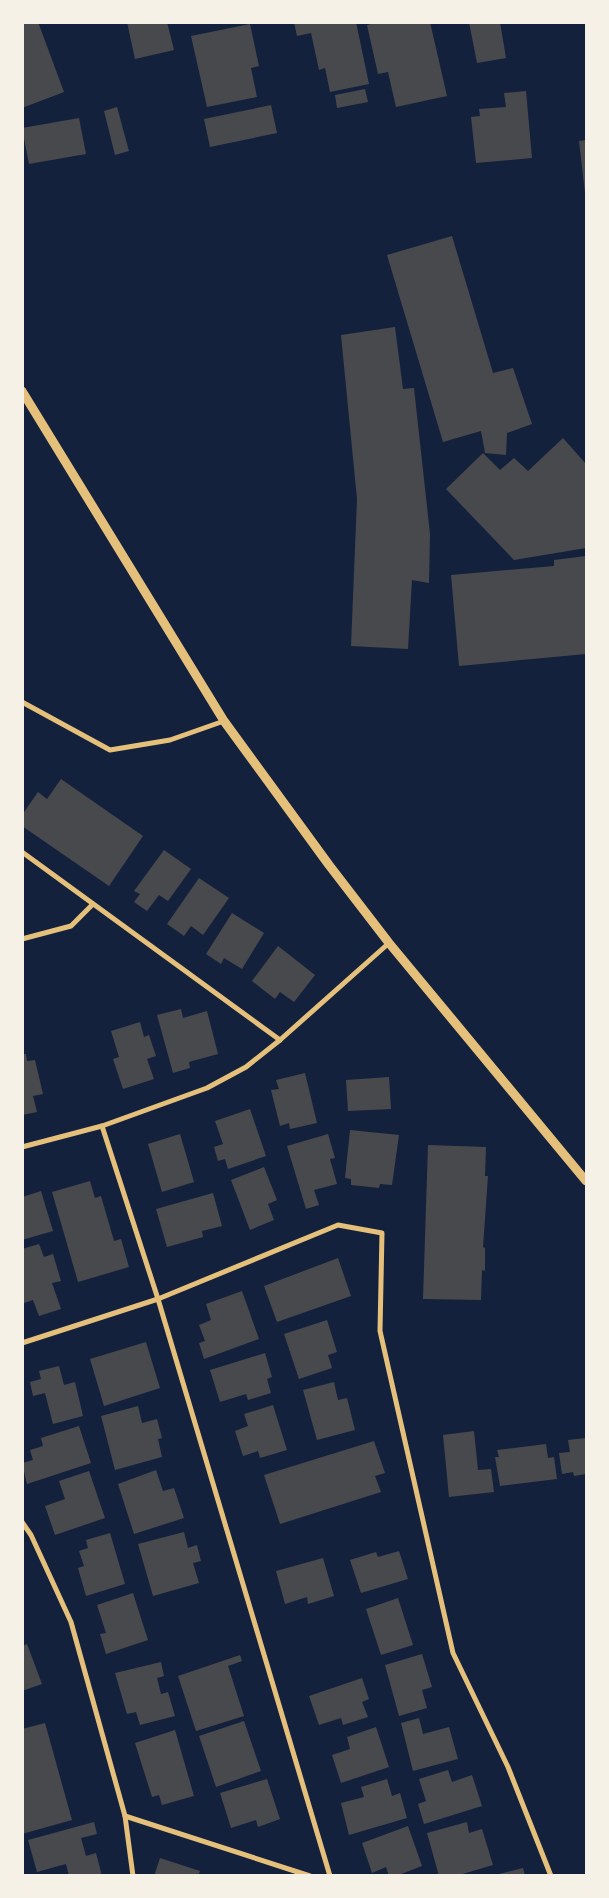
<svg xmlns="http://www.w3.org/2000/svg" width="609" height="1898" font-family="'Alegreya Sans',sans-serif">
	<rect width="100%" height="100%" fill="#14213d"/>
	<g fill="#48494c">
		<polygon points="29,22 38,22 64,92 22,108 22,25"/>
		<polygon points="127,22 167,22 174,50 135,59"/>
		<polygon points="294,22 356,22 369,84 330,92 325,68 319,70 311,33 297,36"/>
		<polygon points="378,22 430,22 447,96 396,107 388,72 378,74 367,25"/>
		<polygon points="469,22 500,22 506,58 477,63"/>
		<polygon points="250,24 259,66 251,68 257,97 207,107 191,36"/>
		<polygon points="365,89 368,102 337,108 335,95"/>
		<polygon points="526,91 532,158 476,163 471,117 480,116 479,109 506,107 504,93"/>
		<polygon points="271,105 277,133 210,147 204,119"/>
		<polygon points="117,107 129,151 115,155 104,111"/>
		<polygon points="79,118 86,154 29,164 22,128"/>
		<polygon points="586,140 586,193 585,193 579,141"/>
		<polygon points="452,236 493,373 513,368 532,424 507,433 506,455 485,453 481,431 443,442 387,255"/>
		<polygon points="395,327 403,389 414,388 430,534 429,583 412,580 408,649 351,646 357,499 341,335"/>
		<polygon points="563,438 586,464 586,548 514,560 446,489 483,453 500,470 514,458 528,471"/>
		<polygon points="586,556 586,654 459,666 451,575 554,566 554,560"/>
		<polygon points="61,779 143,836 109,886 22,826 22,815 38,792 47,799"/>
		<polygon points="164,850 191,869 168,901 159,895 147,911 134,902 140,894 134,891"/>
		<polygon points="199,878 229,898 203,935 191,926 184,936 167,924"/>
		<polygon points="232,913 264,933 242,969 224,958 221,964 206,954"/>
		<polygon points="278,946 315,975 294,1002 280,992 275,999 252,981"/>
		<polygon points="181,1009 183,1018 207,1011 218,1054 189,1062 190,1068 173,1073 157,1015"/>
		<polygon points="140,1022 144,1037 149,1035 156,1056 147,1059 154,1079 123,1089 113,1059 119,1057 111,1031"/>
		<polygon points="22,1054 26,1054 27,1061 35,1060 43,1094 33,1096 37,1112 22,1115"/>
		<polygon points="305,1073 317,1123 290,1129 289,1123 280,1126 271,1090 279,1089 276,1080"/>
		<polygon points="389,1077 391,1109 348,1111 346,1080"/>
		<polygon points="250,1109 266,1156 228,1169 225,1159 218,1161 214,1147 223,1144 215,1121"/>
		<polygon points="350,1130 399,1135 392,1185 380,1184 379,1188 351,1185 351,1179 345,1178"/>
		<polygon points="180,1134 194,1182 162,1192 148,1144"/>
		<polygon points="328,1134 335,1158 330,1159 337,1184 314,1190 319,1205 306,1209 287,1146"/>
		<polygon points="428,1145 486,1147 485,1176 488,1176 483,1247 485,1248 485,1271 482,1270 481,1300 423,1299"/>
		<polygon points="264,1167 277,1200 268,1204 274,1220 250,1230 231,1180"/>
		<polygon points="90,1181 95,1198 101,1196 114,1241 121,1239 129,1267 78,1282 52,1192"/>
		<polygon points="41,1191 53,1231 22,1240 22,1197"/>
		<polygon points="213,1193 222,1226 202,1231 203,1237 167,1247 156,1209"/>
		<polygon points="39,1244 44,1257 53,1254 61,1281 52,1283 61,1309 39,1316 33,1300 24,1303 22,1300 22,1249"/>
		<polygon points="338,1258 351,1296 277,1322 264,1286"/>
		<polygon points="242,1291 259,1339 204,1359 199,1343 205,1341 199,1325 211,1320 206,1304"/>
		<polygon points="327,1320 337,1352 328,1355 332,1368 299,1379 284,1334"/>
		<polygon points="146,1342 160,1388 104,1406 90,1359"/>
		<polygon points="265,1353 272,1377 267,1379 271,1393 248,1400 246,1394 220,1402 210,1370"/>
		<polygon points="59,1366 64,1385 75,1382 83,1416 53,1424 45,1393 33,1396 30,1382 41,1379 39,1371"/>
		<polygon points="334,1382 338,1400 347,1398 355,1430 317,1440 303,1390"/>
		<polygon points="273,1405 287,1450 260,1458 258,1451 243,1456 235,1431 248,1426 244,1414"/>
		<polygon points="138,1406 142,1423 157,1419 162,1438 158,1439 162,1457 115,1470 101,1416"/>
		<polygon points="79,1426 91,1463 27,1484 22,1463 33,1460 30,1450 43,1446 41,1438"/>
		<polygon points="474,1431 478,1470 491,1469 494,1492 449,1497 443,1435"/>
		<polygon points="586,1438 586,1474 574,1476 573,1472 562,1474 559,1453 570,1452 568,1440"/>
		<polygon points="374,1441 385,1473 375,1476 381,1492 280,1524 264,1475"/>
		<polygon points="546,1444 548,1458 554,1457 557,1479 500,1486 495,1457 499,1457 497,1450"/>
		<polygon points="156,1470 163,1491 174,1488 184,1518 134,1534 118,1484"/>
		<polygon points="89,1471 105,1518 55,1535 45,1506 65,1499 59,1481"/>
		<polygon points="184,1532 188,1548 197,1545 201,1561 193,1563 199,1583 153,1596 138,1544"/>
		<polygon points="110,1533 125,1584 86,1596 78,1568 84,1566 79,1551 88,1548 86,1540"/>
		<polygon points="399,1551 408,1579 361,1593 350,1560 376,1552 378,1557"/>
		<polygon points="323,1558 334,1596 308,1604 307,1597 285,1604 276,1571"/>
		<polygon points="133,1593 148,1640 106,1654 100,1634 106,1633 97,1605"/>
		<polygon points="398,1598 413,1645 381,1655 366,1609"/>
		<polygon points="27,1644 42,1684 22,1691 22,1646"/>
		<polygon points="422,1654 432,1687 422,1690 427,1708 399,1716 385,1665"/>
		<polygon points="240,1655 242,1661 228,1666 244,1716 196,1731 178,1676"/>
		<polygon points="161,1662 164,1676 157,1678 161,1694 168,1692 175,1716 140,1725 136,1712 127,1714 115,1673"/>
		<polygon points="362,1678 369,1699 362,1702 368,1717 343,1725 341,1718 319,1725 309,1696"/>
		<polygon points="419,1718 423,1734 449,1727 458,1759 413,1771 401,1723"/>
		<polygon points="244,1721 261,1771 216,1787 199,1736"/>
		<polygon points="45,1723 72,1820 22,1834 22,1729"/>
		<polygon points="376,1727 389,1767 341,1783 332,1755 350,1749 347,1737"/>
		<polygon points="175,1730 194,1796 162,1805 159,1795 152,1797 135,1743"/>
		<polygon points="448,1770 452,1782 472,1775 482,1806 424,1824 418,1804 426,1801 419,1779"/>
		<polygon points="267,1779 280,1819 258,1827 256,1820 231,1828 220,1793"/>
		<polygon points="387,1779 392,1796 400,1793 407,1818 349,1835 341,1803 364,1797 361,1787"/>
		<polygon points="94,1822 97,1834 81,1838 86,1856 96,1853 102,1876 69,1876 66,1864 37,1872 28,1840"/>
		<polygon points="467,1822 469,1833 482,1829 493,1865 456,1876 439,1876 427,1833"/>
		<polygon points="408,1826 422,1866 396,1876 389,1876 386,1867 372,1873 362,1843"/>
		<polygon points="160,1858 200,1871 198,1876 154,1876"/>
		<polygon points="523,1868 525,1876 495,1876 495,1875"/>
	</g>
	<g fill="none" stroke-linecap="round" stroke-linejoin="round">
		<g stroke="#e5c07b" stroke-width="5">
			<polyline points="22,702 110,750 170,740 224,721"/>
			<polyline points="22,852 280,1040"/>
			<polyline points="22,939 71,926 93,904"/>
			<polyline points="102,1126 158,1299 330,1876"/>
			<polyline points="22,1147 102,1126 207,1088 246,1067 280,1040 389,943"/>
			<polyline points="22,1343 158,1299 338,1225 382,1233 380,1331 453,1653 508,1767 551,1876"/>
			<polyline points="22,1522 31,1535 71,1622 125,1816 310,1876"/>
			<polyline points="125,1816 133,1876"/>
		</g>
		<polyline stroke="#e5c07b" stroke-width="9" points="22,391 224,721 329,865 389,943 586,1181"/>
	</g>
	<rect width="609" height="1898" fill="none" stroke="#f6f1e7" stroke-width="48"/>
</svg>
